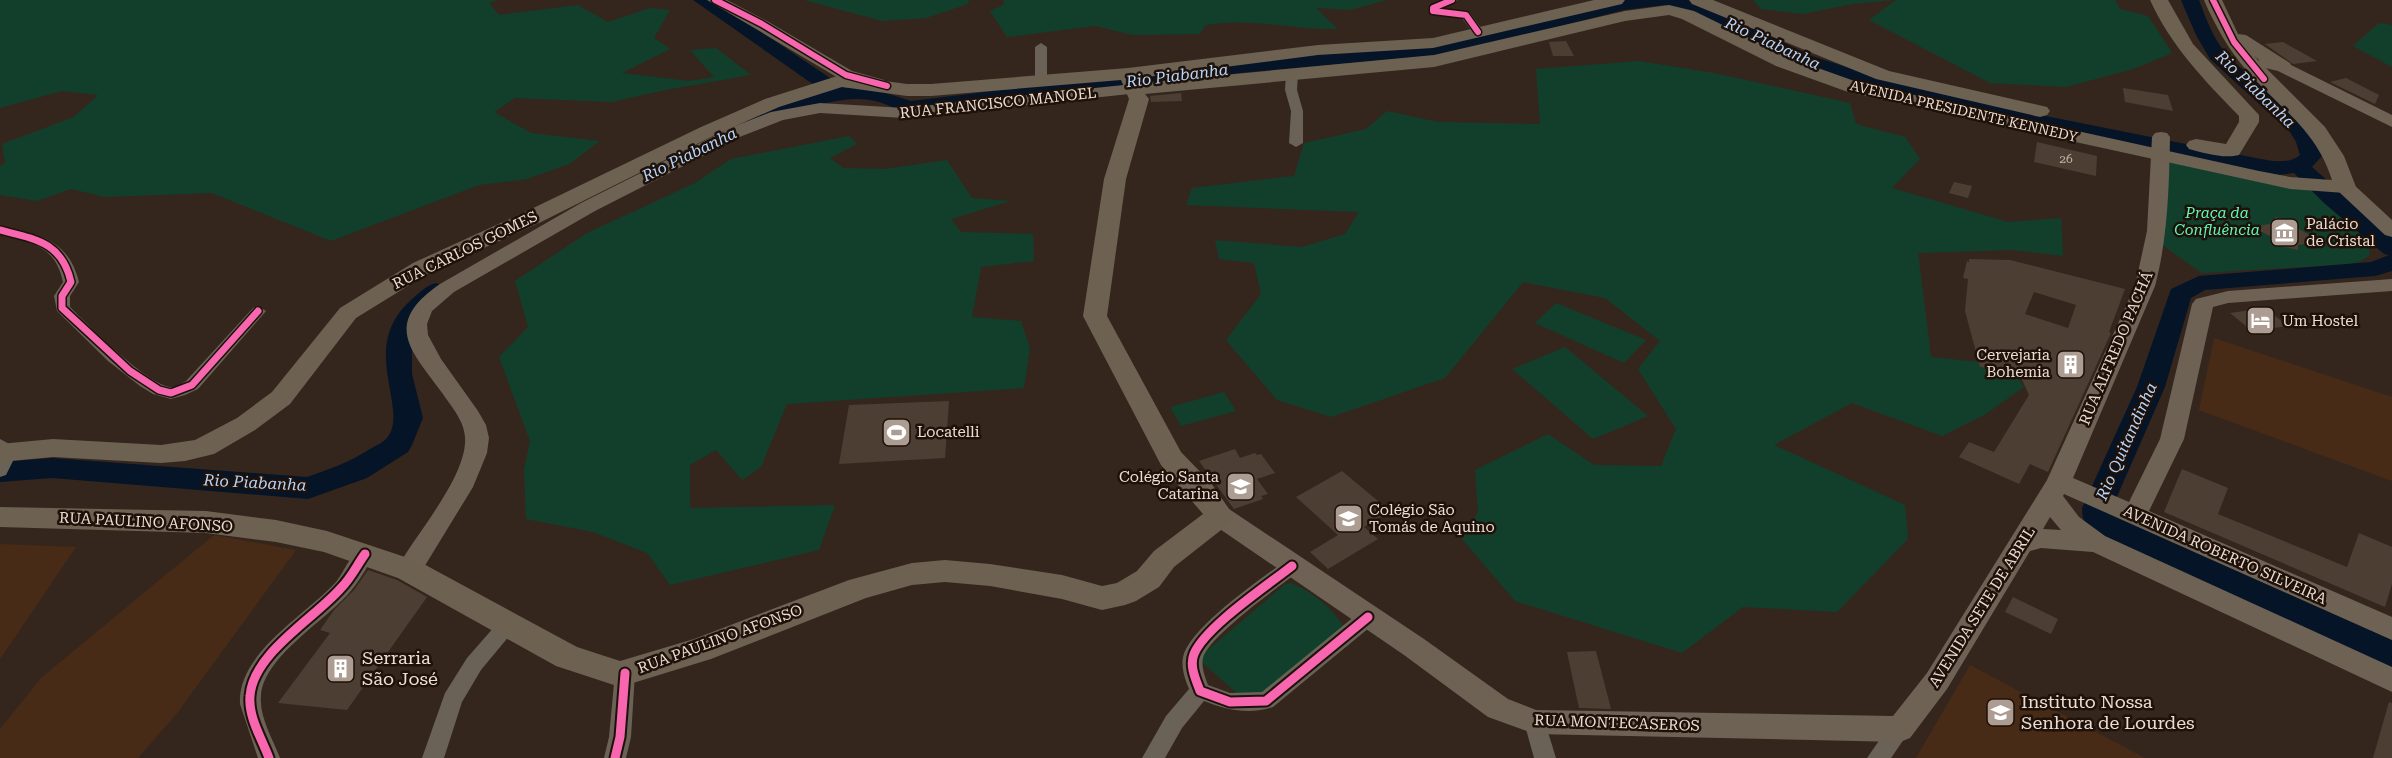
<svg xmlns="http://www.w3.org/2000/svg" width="2392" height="758" font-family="'Roboto Serif',serif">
	<rect width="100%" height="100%" fill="#34261d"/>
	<g fill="#482b16">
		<polygon points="2214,338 2392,397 2392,481 2199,410"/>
		<polygon points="214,535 296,550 178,712 138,758 0,758 0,729 42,677"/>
		<polygon points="0,544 76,547 0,659"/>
		<polygon points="1970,665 2145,758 1916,758"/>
	</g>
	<g fill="#123f2c">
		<polygon points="0,0 498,0 489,3 499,15 578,5 608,22 650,8 670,10 654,38 670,49 622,73 689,81 714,77 690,50 716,48 751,75 665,90 612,102 515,98 494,112 531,133 600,141 569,164 527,179 479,185 331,241 212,193 105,197 71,189 37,201 0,195 0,166 5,163 2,144 74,117 98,95 62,91 0,108"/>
		<polygon points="804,0 969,0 968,4 926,18 882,21"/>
		<path d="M1004,0H1387L1350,10L1316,8L1338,29C1293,30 1251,17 1206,25L1199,34L1133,35L1095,26L1007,37L990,11L1003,5Z"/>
		<polygon points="1753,0 1894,0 1852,4 1803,14 1761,9"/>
		<polygon points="1896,0 2115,0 2120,9 2148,16 2172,53 2133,69 2066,87 1990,83 1869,20"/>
		<polygon points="2379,23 2392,25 2392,67 2353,46"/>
		<polygon points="1639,61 1714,73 1850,103 1856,124 1905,137 1920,159 1892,188 2008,222 2061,218 2063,256 2012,250 1918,253 1931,357 2008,365 2024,387 1986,414 1942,436 1852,403 1774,445 1905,505 1908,539 1837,612 1743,607 1682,653 1515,601 1462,539 1478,512 1475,470 1548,434 1594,465 1661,466 1676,429 1638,369 1660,341 1605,298 1523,282 1445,378 1331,417 1277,400 1226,340 1261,294 1254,263 1219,259 1215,240 1302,247 1345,234 1359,212 1186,205 1192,188 1294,176 1304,143 1366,129 1387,111 1438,122 1540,124 1536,69"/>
		<polygon points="849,136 857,144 830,158 843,168 884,169 947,160 972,198 1011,201 951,219 961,232 1033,234 1034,261 981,267 972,317 1021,321 1030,348 1024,388 787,404 761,467 742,480 716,450 690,465 690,508 835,505 819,550 670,585 647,553 593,532 526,519 524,469 530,441 499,357 528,327 515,281 587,233 695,183 731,159"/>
		<polygon points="2170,160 2308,188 2368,240 2370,255 2361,261 2351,264 2202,273 2162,245"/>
		<polygon points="1556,303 1646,340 1624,363 1535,323"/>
		<polygon points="1565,347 1648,416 1593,439 1512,369"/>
		<polygon points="1224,392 1236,411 1181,426 1170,407"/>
		<path d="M1291,583C1309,590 1334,609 1343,626L1265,693L1238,694L1204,664L1201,659L1203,654L1284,585Z"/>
	</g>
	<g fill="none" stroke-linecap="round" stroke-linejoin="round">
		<g fill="#061427" fill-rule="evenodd">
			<path d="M693,0H714L845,88H870L911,101L1240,61L1451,42L1622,0H1688L1705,4L1809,55L1880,78L1995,106L2251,157C2267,160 2287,166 2300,155L2296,142L2290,132L2210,59L2196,35L2181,0H2199C2206,18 2213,39 2226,53C2257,89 2308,107 2322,156L2312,167L2392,237V271L2375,276L2205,290L2191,298L2165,387L2112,508V515L2392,640V669L2096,535C2086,527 2082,522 2082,508L2137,387L2171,289L2199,276L2371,262L2389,255L2384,254L2324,203L2294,173L2279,175L2251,171L1995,118L1867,87L1795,63L1693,12L1665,5L1624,10L1451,54L1240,73L910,113C897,110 884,102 870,100C828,94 791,119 753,128L746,126L743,122L746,118L787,102L824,92Z"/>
			<path d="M436,283L445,286L448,291L421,319L412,344V374L423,418L412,445L408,452L367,478L308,499L52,478L0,482V462L52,458L307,477C330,469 350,462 370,449C375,446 382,443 386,439C412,411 357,349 410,301C418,294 425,286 436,283Z"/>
		</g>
	</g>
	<g fill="#4d3e34" fill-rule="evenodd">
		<polygon points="1566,41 1574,56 1553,56 1549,42"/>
		<polygon points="2283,42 2317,61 2293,64 2265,44"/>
		<polygon points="2346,78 2379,95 2375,104 2330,82"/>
		<polygon points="2123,88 2168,95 2173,111 2125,102"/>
		<polygon points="1181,93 1182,101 1151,102 1150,96"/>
		<polygon points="2037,142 2097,156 2096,176 2034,162"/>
		<polygon points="1954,182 1972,186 1968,198 1949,193"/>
		<polygon points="2275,217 2297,222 2297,228 2322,242 2298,245 2298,250 2276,245 2276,239 2252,227 2275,223"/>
		<path d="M1969,259L2010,260L2125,289L2109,332L2111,333L2048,472L2030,464L2019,484L1959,457L1969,442L1994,452L2029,395L2019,373L1980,367L1965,311L1968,279L1963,278L1967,261L1969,262ZM2034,292L2076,305L2068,328L2025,314Z"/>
		<polygon points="2251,310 2258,316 2274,315 2288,326 2252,331 2230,313"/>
		<polygon points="949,401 945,458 839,464 849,405"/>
		<polygon points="1235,449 1240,458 1255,453 1257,455 1261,454 1275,473 1257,479 1268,494 1261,496 1263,499 1234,509 1199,461"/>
		<polygon points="2182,469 2228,488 2218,514 2347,567 2359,533 2392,547 2392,584 2385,607 2164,512"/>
		<polygon points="1342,471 1390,511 1364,527 1378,539 1328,569 1310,552 1338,535 1296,497"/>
		<polygon points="368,570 397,580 427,597 347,710 278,703 330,633 320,630 334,610 354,590"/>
		<polygon points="2013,597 2058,619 2051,634 2005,612"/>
		<polygon points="1596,651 1611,709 1579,708 1567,652"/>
		<polygon points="2389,702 2392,703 2392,758 2373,758"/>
	</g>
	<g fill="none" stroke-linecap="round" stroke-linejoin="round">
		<g fill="#6a6256" fill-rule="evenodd">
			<polygon points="1442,0 1458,0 1441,9 1470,13 1484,32 1482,34 1474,34 1462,18 1429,13 1429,6"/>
			<polygon points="1041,43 1047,47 1047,81 1041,85 1035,81 1035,47"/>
			<polygon points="1292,70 1298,74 1297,90 1303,111 1303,143 1296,147 1289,143 1291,111 1285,90 1286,74"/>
			<path d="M0,226C38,235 68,238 79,282L70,296V307C86,323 152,390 173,387C178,387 182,383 186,381L253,308L258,306L266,311L198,389L185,395L171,399L153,394L140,386L108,361L57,311L54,296L63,282C55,245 32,243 0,234Z"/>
			<polygon points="0,439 15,447 18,451 6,475 0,477"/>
			<path d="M365,547L372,549L375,554C367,567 359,582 349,593C325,621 263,657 261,696C259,717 273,739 280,758H258L240,704C237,653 306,615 336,582C345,571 351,551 365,547Z"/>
			<path d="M1292,559L1299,561L1302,566L1299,571C1280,586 1208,637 1203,658C1201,667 1205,677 1208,685L1230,693L1262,692L1361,611L1368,609L1375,611L1378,617L1375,623L1273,707C1250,715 1226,710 1204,701L1182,728L1165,758H1142L1166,716L1189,689C1185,679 1181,668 1183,657C1190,627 1260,580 1285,561Z"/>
			<polygon points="509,616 516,618 519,624 481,670 462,702 444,758 422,758 445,693 467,658 502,618"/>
			<polygon points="625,664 632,667 635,673 631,737 626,758 604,758 609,737 615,673 618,667"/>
			<polygon points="1535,713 1543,716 1556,758 1534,758 1524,722 1527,716"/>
			<polygon points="1900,720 1908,722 1911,729 1891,758 1867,758 1892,722"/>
		</g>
		<g fill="#6e6255" fill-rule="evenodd">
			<polygon points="707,0 727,0 767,21 852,71 884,80 886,84 878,89 840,79"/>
			<polygon points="2263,58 2289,64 2392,115 2392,127 2278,71 2257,66 2255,63"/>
			<path d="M1133,84L1139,85L1141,89L1139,93L904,118L820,113L783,120L742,136L595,211L454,292L432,311L427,324L428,335L441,359L478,411L486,425L489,438L487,453L473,487L418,577L409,580L400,577L396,570C414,536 468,476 465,437C464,424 457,414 450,404C418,356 376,328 440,284L581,203L730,128L771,112L820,103L904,108Z"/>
			<path d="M2161,132L2167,133L2170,137C2169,187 2168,237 2155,286L2073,478L2129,502L2160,439L2192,304L2196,299L2228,291L2392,279V291L2228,303L2213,307L2184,439L2149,511L2392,617V640L2064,494L2063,496L2079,517L2105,536L2392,667V692L2093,552L2041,548L2030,551L1947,689L1910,738L1900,742L1535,734L1488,717L1404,655L1211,523L1207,516L1211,509L1220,507L1229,509L1424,639L1508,699L1536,710L1893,716L1927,673L2047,480L2135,286L2147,231L2152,137L2155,133ZM2050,517L2061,530L2043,529Z"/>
			<polygon points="2345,181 2352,183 2392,220 2392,237 2385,235 2338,191 2336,187 2338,183"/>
		</g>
		<g fill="#6d6152" fill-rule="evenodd">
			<path d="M1594,0H1625L1622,4L1433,48L1318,55L1139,78L1140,83L1434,55L1625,11L1669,5L1694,11L1790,58L1860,83L2259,171L2290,177L2332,180C2316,129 2280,109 2247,71C2229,50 2215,26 2204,0H2222L2238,34L2246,35L2290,63L2292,67L2290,71C2276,74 2265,64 2254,56L2325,127L2344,156L2356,187L2353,192L2345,193L2290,189L1848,92L1776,66L1682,19L1669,15L1625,21L1434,67L1145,94L1149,99L1126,179L1107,316L1181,452L1211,483L1234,516L1230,523L1174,567L1159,587L1136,601L1125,605L1102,610L1062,599L990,586L945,582L912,585L866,598L711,659L620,687L556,666L398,578L324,552L276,542L206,533L0,527V507L206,511L276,520L327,531L420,562L577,647L620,661L694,639L849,580L912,563L945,560L990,564L1062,575L1102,586L1117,583L1137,571L1154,551L1203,514L1161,465L1083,316L1104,179L1129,99L1121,80L931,96H907L842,87L779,107L715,135L541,222L429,273L356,318L290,404L255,430L214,454L185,461L161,463L53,457L0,462V444L53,439L161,445L195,440L237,418L272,392L340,308L413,263L525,212L701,127L765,99L834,77L841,75L907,84H931L1128,68L1318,45L1433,38Z"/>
			<polygon points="1689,0 1713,0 1889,71 2047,107 2050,111 2047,115 2040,117 1876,79 1692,4"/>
			<path d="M2150,0H2168L2193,44L2259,115V122L2239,155C2224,159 2204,153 2189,149L2186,145L2189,141L2196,139L2226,144L2239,122V116C2204,80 2171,46 2150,0Z"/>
		</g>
		<defs>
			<g id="cycleway-far2">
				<polyline points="715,0 762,24 846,75 887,86"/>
				<polyline points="1452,0 1433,8 1433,11 1466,15 1478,32"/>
				<polyline points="2213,0 2234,42 2264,79"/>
			</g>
			<path id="cycleway-far1" d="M0,230C35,239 62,242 71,282L62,296V308L130,371L159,390L171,393L192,385L258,311"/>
			<g id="cycleway">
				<path d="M1292,566C1268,585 1205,627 1194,654C1189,666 1196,680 1200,691L1230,702L1266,701L1368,617"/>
				<path d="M269,758C262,739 248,717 250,696C253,653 315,618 341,588C351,578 357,565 365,554"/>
				<polyline points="615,758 620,737 625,673"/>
			</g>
		</defs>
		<use href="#cycleway-far2" stroke="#1d1109" stroke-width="9"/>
		<use href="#cycleway-far1" stroke="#1d1109" stroke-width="10"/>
		<use href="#cycleway" stroke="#1d1109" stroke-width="13"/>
		<use href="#cycleway-far2" stroke="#f766af" stroke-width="6"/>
		<use href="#cycleway-far1" stroke="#f766af" stroke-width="7"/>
		<use href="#cycleway" stroke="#f766af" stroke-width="9"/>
	</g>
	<defs>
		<symbol id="museum-square" viewBox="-11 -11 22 22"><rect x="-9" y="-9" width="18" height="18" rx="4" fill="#ac9c92" stroke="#1d1109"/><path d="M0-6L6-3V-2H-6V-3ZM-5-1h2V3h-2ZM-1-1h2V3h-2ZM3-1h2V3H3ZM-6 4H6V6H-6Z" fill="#fff"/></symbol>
		<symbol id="hotel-square" viewBox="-11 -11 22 22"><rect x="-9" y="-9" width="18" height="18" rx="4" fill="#ac9c92" stroke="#1d1109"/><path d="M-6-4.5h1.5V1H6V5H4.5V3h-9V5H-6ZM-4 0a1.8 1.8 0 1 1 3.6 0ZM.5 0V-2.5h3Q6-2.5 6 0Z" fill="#fff"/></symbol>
		<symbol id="building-square" viewBox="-11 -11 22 22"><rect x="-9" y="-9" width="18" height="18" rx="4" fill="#ac9c92" stroke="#1d1109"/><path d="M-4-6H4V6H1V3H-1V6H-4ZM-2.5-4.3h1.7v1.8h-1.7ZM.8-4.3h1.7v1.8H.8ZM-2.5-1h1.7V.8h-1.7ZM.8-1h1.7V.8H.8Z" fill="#fff"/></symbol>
		<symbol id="stadium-square" viewBox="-11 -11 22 22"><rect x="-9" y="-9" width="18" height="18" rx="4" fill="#ac9c92" stroke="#1d1109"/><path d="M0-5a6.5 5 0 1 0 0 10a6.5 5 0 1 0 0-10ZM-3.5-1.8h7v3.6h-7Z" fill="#fff"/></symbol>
		<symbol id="school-square" viewBox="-11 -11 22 22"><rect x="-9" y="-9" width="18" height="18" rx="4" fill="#ac9c92" stroke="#1d1109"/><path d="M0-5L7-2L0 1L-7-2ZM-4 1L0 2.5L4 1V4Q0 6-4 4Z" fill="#fff"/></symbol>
	</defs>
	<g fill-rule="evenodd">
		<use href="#museum-square" x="2268" y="216" width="33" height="33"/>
		<use href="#hotel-square" x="2244" y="304" width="33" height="33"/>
		<use href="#building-square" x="2054" y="348" width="33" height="33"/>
		<use href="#stadium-square" x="880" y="416" width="33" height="33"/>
		<use href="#school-square" x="1224" y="470" width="33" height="33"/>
		<use href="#school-square" x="1332" y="502" width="33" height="33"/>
		<use href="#building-square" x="324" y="652" width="33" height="33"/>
		<use href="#school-square" x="1984" y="696" width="33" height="33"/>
	</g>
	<g text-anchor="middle" stroke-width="5" stroke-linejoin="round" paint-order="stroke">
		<g font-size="12" fill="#c5b4aa">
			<text x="2066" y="163">26</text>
		</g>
		<g font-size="14" fill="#eddcd1" stroke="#1d1109">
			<text transform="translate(1964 111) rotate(13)" y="5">AVENIDA PRESIDENTE KENNEDY</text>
		</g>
		<g font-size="15" fill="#eddcd1" stroke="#1d1109">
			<text transform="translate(998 103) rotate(-6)" y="5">RUA FRANCISCO MANOEL</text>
			<text transform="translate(465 250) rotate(-26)" y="5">RUA CARLOS GOMES</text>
			<text transform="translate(2116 348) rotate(-67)" y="5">RUA ALFREDO PACHÁ</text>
			<text transform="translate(146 522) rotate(3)" y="5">RUA PAULINO AFONSO</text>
			<text transform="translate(2225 555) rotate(24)" y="5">AVENIDA ROBERTO SILVEIRA</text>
			<text transform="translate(1982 607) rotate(-58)" y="5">AVENIDA SETE DE ABRIL</text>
			<text transform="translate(720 639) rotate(-20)" y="5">RUA PAULINO AFONSO</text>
			<text transform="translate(1617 723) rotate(2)" y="5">RUA MONTECASEROS</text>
		</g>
		<g font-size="15" font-style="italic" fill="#60f8b8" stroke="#1d1109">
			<text x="2217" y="218">Praça da<tspan x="2217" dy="17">Confluência</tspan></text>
		</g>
		<g font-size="15" fill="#eddcd1" stroke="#1d1109" text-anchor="start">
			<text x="2306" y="229">Palácio<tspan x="2306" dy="17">de Cristal</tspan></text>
			<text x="2282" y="326">Um Hostel</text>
			<text x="2050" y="360" text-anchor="end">Cervejaria<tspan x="2050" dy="17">Bohemia</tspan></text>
			<text x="917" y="437">Locatelli</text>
			<text x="1219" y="482" text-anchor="end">Colégio Santa<tspan x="1219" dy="17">Catarina</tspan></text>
			<text x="1369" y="515">Colégio São<tspan x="1369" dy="17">Tomás de Aquino</tspan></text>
		</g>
		<g font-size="16" font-style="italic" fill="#b5d5fb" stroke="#1d1109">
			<text transform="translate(1773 43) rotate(25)" y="6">Rio Piabanha</text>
			<text transform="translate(1177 75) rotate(-7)" y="6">Rio Piabanha</text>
			<text transform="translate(2256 89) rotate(44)" y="6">Rio Piabanha</text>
			<text transform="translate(689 154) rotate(-26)" y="6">Rio Piabanha</text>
			<text transform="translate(2126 441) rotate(-66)" y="6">Rio Quitandinha</text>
			<text transform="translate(255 482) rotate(3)" y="6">Rio Piabanha</text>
		</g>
		<g font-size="18" fill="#eddcd1" stroke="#1d1109" text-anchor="start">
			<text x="362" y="664">Serraria<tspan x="362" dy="21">São José</tspan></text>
			<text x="2021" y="708">Instituto Nossa<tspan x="2021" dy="21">Senhora de Lourdes</tspan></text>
		</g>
	</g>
</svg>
